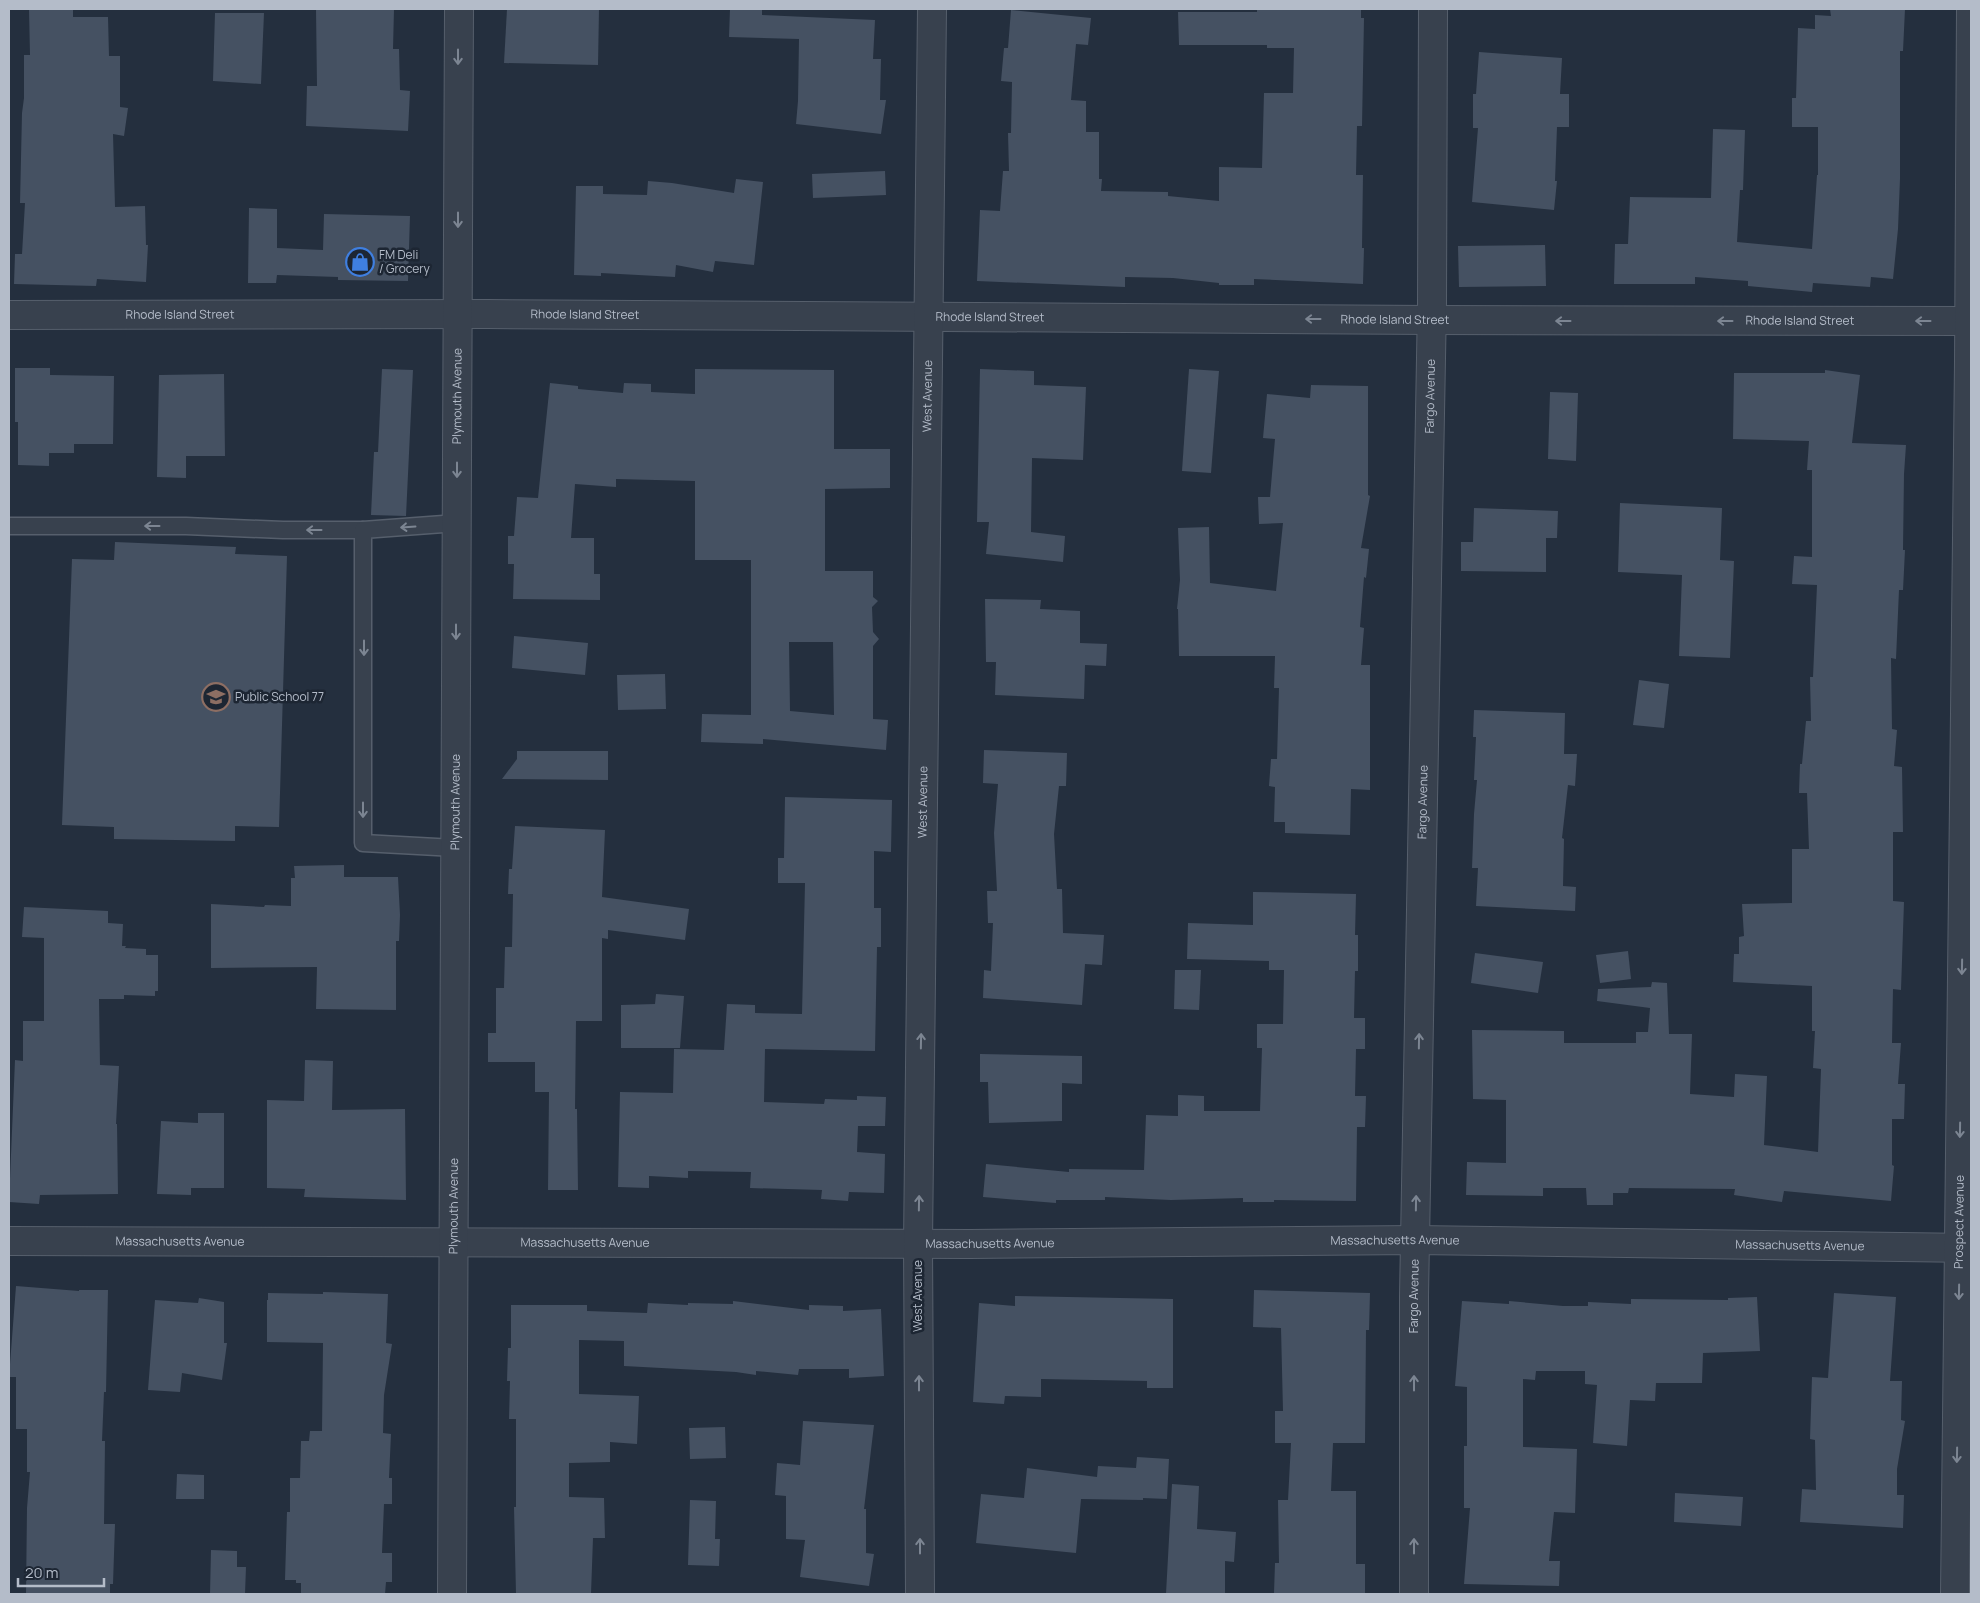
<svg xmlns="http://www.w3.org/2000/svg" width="1980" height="1603" font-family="Manrope,sans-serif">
	<rect width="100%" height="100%" fill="#242f3e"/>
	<g fill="#455162" fill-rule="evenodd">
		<polygon points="29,9 73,9 73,17 108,17 109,56 120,56 120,107 128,108 124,136 113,134 115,207 145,206 146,245 148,245 146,282 97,279 96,286 14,284 15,254 22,254 25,203 20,203 22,113 24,98 24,55 30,55"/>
		<polygon points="316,9 394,9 393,49 399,49 400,90 410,91 408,131 306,126 307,86 317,86"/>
		<polygon points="507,9 599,9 598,65 504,63"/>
		<polygon points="730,9 762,9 762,15 875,20 873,59 881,59 880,100 886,100 881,134 796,124 798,101 799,39 729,37"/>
		<polygon points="1257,9 1361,9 1361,18 1364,18 1362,126 1357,126 1356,175 1363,175 1362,248 1364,248 1363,284 1254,279 1254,285 1219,285 1219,283 1173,278 1125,277 1125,287 977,281 980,210 1000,211 1003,171 1009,171 1008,133 1011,133 1012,82 1001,81 1004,48 1008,48 1011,10 1091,18 1088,45 1076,44 1071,100 1086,101 1086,132 1099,132 1099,179 1102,179 1101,191 1168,192 1168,196 1219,201 1219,167 1262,168 1264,93 1293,93 1294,48 1267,48 1267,45 1179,45 1178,12 1257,12"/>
		<polygon points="1830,9 1905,9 1903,51 1900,51 1900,179 1898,229 1893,279 1871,277 1870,287 1813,283 1812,292 1748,286 1748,281 1695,277 1695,284 1614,284 1615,244 1628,244 1630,197 1711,198 1713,129 1745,130 1743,190 1740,190 1737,242 1812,249 1817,175 1818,175 1818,127 1792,127 1792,98 1796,98 1798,28 1815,29 1815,15 1831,16"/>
		<polygon points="215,13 264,13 261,84 213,81"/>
		<polygon points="1479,52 1562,58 1560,94 1569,94 1569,127 1557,127 1555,181 1557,181 1554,210 1472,202 1478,128 1473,128 1473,94 1476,94"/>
		<polygon points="885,171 886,195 813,198 812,174"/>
		<polygon points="736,179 763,182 754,265 715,261 713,272 676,265 675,277 601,273 601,276 574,275 576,186 603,186 603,194 647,195 648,181 672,183 734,193"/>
		<polygon points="249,208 277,209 277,248 323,250 324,214 410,216 408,281 338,280 338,277 277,275 276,283 248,283"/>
		<polygon points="1545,245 1546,286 1459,287 1458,246"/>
		<polygon points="15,368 50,368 50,375 114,376 113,444 74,444 74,453 49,453 49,466 18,465 18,422 15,422"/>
		<polygon points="382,369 413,370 406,516 371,515 374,452 378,452"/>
		<path d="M695,369L834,370V449H890V488L825,489V571H873V597L878,601L872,607L873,632L879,639L873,646V719L888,720L886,750L763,739V744L701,742L702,714L751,715V560H695V481L616,479V487L575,484L571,538H594V574H600V600L513,599L514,564H508V536H514L517,497L538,498L550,383L578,386V389L623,393L624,383L651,384V392L695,394ZM789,642H833L834,715L790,711Z"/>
		<polygon points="980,369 1034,371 1034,385 1086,387 1083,460 1032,458 1031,532 1065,536 1063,562 986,554 989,522 977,522"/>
		<polygon points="1189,369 1219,371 1211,473 1182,471"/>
		<polygon points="1825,370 1860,375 1852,443 1906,445 1904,474 1903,550 1905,550 1903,590 1899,590 1896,659 1891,658 1892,729 1897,730 1894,766 1902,767 1903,832 1893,832 1893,901 1904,902 1901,990 1893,989 1892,1043 1901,1043 1898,1084 1905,1084 1904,1119 1892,1119 1892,1165 1894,1166 1891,1201 1784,1191 1782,1202 1734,1195 1735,1189 1629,1188 1628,1193 1613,1193 1613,1205 1587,1205 1586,1188 1543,1188 1543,1196 1466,1195 1467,1162 1506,1163 1506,1100 1473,1099 1472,1030 1564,1031 1564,1043 1636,1043 1636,1032 1648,1032 1650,1008 1597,1001 1598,989 1651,987 1652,982 1667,983 1669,1034 1692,1034 1690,1094 1734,1097 1735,1074 1767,1076 1764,1145 1818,1152 1821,1069 1813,1068 1815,1031 1812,1031 1812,986 1733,982 1734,954 1739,954 1739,937 1744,936 1742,904 1792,903 1792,849 1809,849 1807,793 1799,793 1800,764 1802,764 1806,721 1811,721 1810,677 1813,677 1817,585 1792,584 1794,556 1812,557 1812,470 1807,470 1809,441 1733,439 1734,373 1825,373"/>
		<polygon points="224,374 225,456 186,456 186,478 157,477 159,375"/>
		<polygon points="1311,385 1368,386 1368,495 1370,496 1361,548 1369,549 1366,578 1364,577 1360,627 1364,628 1361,665 1370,665 1370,790 1351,789 1350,835 1285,833 1285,822 1274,822 1275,787 1269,786 1271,759 1277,759 1279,688 1274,688 1275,656 1179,656 1178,609 1177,609 1180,580 1178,528 1209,527 1210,583 1276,591 1283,523 1259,524 1258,497 1270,497 1275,439 1263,438 1267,394 1310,398"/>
		<polygon points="1550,392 1578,393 1576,461 1548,459"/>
		<polygon points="1620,503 1722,508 1720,560 1734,561 1730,658 1679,656 1682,575 1618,572"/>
		<polygon points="1474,508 1558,511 1557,538 1546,538 1546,572 1461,571 1461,542 1473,542"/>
		<polygon points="115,542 236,547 235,554 287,556 279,827 235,826 235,841 114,839 114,827 62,825 72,559 114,560"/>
		<polygon points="985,599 1041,600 1040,609 1080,611 1080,643 1107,644 1106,666 1085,665 1084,699 995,695 996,662 986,662"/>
		<polygon points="514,636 588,643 585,675 512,668"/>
		<polygon points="665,674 666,709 618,710 617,675"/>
		<polygon points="1639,680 1669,684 1664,728 1633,725"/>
		<polygon points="1474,710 1565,713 1564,754 1577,754 1575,786 1568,785 1562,838 1564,839 1563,886 1576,887 1575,911 1476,906 1478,868 1472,868 1474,814 1477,780 1474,780 1476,737 1473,737"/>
		<polygon points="984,750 1067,753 1066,786 1059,786 1054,834 1057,889 1062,889 1063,933 1104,935 1102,965 1085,964 1082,1005 983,998 984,970 991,971 993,923 988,923 987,891 997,891 994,833 998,784 983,783"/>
		<polygon points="517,751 608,751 608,780 502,779 517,759"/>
		<polygon points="785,797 892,800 891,852 874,851 874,908 881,908 881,947 877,947 875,1051 765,1049 764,1102 824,1104 825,1099 857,1100 857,1096 886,1097 885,1126 858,1126 857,1152 885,1154 884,1193 849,1192 848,1201 821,1199 822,1190 750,1188 751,1172 688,1171 688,1178 649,1176 649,1188 618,1187 620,1092 673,1093 674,1049 724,1050 727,1004 755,1005 755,1013 802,1014 805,883 778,883 778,858 784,858"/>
		<polygon points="515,826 605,830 602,897 689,909 685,940 608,930 608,939 602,938 602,1021 576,1021 575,1109 577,1109 578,1190 548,1190 549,1092 535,1092 535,1062 488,1062 488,1033 496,1033 496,988 504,988 505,947 512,947 513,894 508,894 509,869 512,869"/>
		<polygon points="344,865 344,877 398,877 400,915 399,941 396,941 396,1010 316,1009 317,967 211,968 211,904 264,907 265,905 291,906 291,878 295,878 294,866"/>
		<polygon points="1253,892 1356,894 1355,935 1358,935 1358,971 1355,971 1354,1018 1365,1018 1365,1049 1356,1049 1355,1096 1366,1096 1365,1127 1357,1127 1356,1201 1274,1200 1274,1202 1243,1202 1243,1198 1171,1200 1105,1197 1105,1200 1056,1200 1056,1203 983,1197 986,1164 1069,1172 1069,1169 1144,1170 1146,1115 1178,1116 1178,1095 1204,1096 1204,1111 1260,1111 1262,1048 1257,1048 1257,1024 1283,1024 1284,970 1269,970 1269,961 1187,959 1188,923 1253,925"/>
		<polygon points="24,907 108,911 108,923 123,924 122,946 126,946 125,948 146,949 146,955 158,955 158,991 155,991 155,996 124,995 124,999 99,999 100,1065 119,1066 116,1124 117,1124 118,1194 40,1195 39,1204 9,1202 15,1060 23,1061 23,1021 44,1021 44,938 22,937"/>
		<polygon points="1628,951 1631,979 1600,983 1596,955"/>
		<polygon points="1475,953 1543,962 1538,993 1471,983"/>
		<polygon points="1175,970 1201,970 1199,1010 1174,1009"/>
		<polygon points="656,994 684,996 680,1048 621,1048 621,1005 655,1004"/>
		<polygon points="980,1054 1082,1056 1082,1084 1062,1083 1062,1121 989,1123 988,1082 980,1082"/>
		<polygon points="305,1060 333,1061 332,1110 405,1109 406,1200 304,1197 305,1189 267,1188 267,1100 304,1101"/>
		<polygon points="198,1113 224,1113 224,1188 191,1188 191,1195 157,1194 161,1121 198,1123"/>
		<polygon points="16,1286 79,1291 79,1290 108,1290 106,1392 104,1392 102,1441 105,1441 104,1524 115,1524 113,1584 110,1584 110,1594 26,1594 27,1508 30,1472 27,1472 27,1429 16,1429 16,1377 9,1377"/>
		<polygon points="1254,1290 1370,1293 1369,1330 1366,1330 1365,1443 1333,1443 1331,1491 1356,1491 1356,1564 1365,1564 1365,1594 1274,1593 1275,1563 1279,1563 1278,1500 1288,1500 1291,1443 1275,1443 1275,1411 1283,1411 1281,1328 1253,1327"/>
		<polygon points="323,1292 388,1294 386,1343 392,1344 384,1395 383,1433 391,1434 389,1478 392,1478 392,1504 384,1504 382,1553 392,1553 392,1582 386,1582 385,1594 301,1594 301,1583 296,1583 296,1580 285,1580 287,1512 290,1512 290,1478 300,1478 301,1441 309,1441 310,1431 322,1431 323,1343 267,1342 267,1300 268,1300 268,1293 323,1294"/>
		<polygon points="1834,1293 1896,1297 1890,1381 1902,1381 1901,1420 1905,1421 1897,1469 1897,1495 1904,1495 1903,1528 1800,1522 1802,1489 1816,1490 1815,1440 1810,1439 1812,1377 1828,1378"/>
		<polygon points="1015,1296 1173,1299 1173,1388 1147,1388 1147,1381 1041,1379 1041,1397 1005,1396 1004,1404 973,1402 979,1303 1015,1306"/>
		<polygon points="1757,1297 1760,1351 1703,1353 1702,1383 1656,1383 1655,1401 1630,1400 1627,1446 1593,1443 1597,1385 1585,1384 1585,1371 1536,1371 1535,1380 1523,1379 1523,1447 1577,1449 1575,1513 1554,1512 1549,1561 1560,1561 1559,1586 1464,1584 1470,1508 1464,1508 1464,1446 1467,1446 1467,1387 1455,1386 1462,1301 1509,1304 1509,1301 1563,1306 1588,1306 1588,1302 1631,1304 1631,1299 1728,1300 1728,1298"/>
		<polygon points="199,1298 224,1302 224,1343 227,1343 222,1380 182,1373 180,1392 148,1390 155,1300 198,1303"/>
		<polygon points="733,1301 809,1310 809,1305 843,1306 843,1311 881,1309 884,1376 849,1378 849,1369 799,1369 798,1375 756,1371 756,1375 736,1372 624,1366 624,1341 579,1340 579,1394 639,1396 637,1444 610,1442 610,1462 569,1463 569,1497 604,1498 605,1538 593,1538 591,1594 516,1594 514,1507 516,1507 516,1419 509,1419 510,1381 507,1381 508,1348 511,1348 511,1305 587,1305 587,1311 647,1313 648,1303 688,1305 688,1303 733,1304"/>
		<polygon points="803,1421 874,1425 864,1509 866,1509 866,1553 874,1554 869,1586 800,1577 805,1540 786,1539 786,1496 775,1495 777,1463 800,1465"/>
		<polygon points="725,1427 726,1458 690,1459 689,1428"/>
		<polygon points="1137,1457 1169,1459 1167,1499 1143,1498 1143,1500 1081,1499 1076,1553 976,1543 981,1494 1024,1498 1027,1468 1097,1477 1098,1466 1136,1468"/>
		<polygon points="177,1474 204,1475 204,1499 176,1499"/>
		<polygon points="1172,1484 1199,1486 1197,1529 1236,1532 1234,1562 1225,1561 1225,1594 1166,1594"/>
		<polygon points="1675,1493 1743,1497 1741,1526 1674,1522"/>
		<polygon points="690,1500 716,1501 715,1539 720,1539 719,1566 688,1565"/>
		<polygon points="211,1550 237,1551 237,1567 246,1567 245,1594 210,1594"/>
	</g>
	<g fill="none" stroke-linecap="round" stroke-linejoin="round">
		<defs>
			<g id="service">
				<polyline points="9,526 186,526 283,530 363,530"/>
				<polyline points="455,848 363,843 363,530 457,523"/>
			</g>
			<g id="minor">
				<path id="s1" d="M9,315L487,314L1431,320L1971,321"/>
				<path id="s2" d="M9,1241L970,1244L1416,1240L1971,1248"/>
				<path id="s3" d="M452,1594L459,9"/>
				<path id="s4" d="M920,1594L918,1244L932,9"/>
				<path id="s5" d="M1414,1594V1296L1432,303L1433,9"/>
				<path id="s6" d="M1955,1594L1969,362L1971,9"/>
			</g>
		</defs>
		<use href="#service" stroke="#565f6c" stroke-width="19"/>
		<use href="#minor" stroke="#565f6c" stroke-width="30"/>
		<use href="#service" stroke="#38414e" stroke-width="16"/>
		<use href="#minor" stroke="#38414e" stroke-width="28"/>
	</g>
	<defs><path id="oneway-shaft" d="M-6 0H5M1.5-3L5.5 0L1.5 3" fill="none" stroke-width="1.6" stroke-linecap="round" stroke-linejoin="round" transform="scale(1.25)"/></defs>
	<g stroke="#7c8592">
		<use href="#oneway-shaft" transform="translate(458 57) rotate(90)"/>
		<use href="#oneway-shaft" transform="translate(458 220) rotate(90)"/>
		<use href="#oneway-shaft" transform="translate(1313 319) rotate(-180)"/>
		<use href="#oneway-shaft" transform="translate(1563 321) rotate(-180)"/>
		<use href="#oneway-shaft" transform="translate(1725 321) rotate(-180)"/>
		<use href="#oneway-shaft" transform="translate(1923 321) rotate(-180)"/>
		<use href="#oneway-shaft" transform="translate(457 470) rotate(90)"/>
		<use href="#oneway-shaft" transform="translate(152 526) rotate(-180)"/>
		<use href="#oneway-shaft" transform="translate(408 527) rotate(176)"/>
		<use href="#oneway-shaft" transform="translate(314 530) rotate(-180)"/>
		<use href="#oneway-shaft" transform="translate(456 632) rotate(90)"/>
		<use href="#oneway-shaft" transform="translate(364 648) rotate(90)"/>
		<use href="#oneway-shaft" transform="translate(363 810) rotate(90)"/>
		<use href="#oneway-shaft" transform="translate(1962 967) rotate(91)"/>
		<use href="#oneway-shaft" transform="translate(921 1041) rotate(-89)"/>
		<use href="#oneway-shaft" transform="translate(1419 1041) rotate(-89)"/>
		<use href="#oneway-shaft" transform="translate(1960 1130) rotate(91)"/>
		<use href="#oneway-shaft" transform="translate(919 1203) rotate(-89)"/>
		<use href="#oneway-shaft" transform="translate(1416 1203) rotate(-89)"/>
		<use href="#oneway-shaft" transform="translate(1959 1292) rotate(91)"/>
		<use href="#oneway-shaft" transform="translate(919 1383) rotate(-90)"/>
		<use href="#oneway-shaft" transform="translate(1414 1383) rotate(-90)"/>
		<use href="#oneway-shaft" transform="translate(1957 1455) rotate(91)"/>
		<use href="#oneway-shaft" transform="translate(920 1546) rotate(-90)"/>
		<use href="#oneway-shaft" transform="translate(1414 1546) rotate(-90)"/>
	</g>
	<defs>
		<symbol id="shop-ring" viewBox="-11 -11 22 22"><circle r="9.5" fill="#1d2633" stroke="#3f7fe0" stroke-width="1.5"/><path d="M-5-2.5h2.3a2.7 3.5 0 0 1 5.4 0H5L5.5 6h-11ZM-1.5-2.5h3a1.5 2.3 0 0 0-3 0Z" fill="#3f7fe0"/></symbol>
		<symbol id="school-ring" viewBox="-11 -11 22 22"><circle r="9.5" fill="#1d2633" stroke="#8d6e63" stroke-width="1.5"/><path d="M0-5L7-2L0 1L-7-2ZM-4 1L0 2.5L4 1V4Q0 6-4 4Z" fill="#8d6e63"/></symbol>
	</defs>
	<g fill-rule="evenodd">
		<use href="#shop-ring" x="344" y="246" width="32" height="32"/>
		<use href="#school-ring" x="200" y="681" width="32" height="32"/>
	</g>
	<g text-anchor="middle" stroke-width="5" stroke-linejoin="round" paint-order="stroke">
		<g font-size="12" fill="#b4bcc9" stroke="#1d2633" text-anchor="start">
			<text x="379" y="259">FM Deli<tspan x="379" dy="14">/ Grocery</tspan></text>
			<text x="235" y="701">Public School 77</text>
		</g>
		<g font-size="12" fill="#b4bcc9" stroke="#1d2633">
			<text dy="4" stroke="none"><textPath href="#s1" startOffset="576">Rhode Island Street</textPath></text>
			<text dy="4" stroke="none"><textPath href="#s1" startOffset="171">Rhode Island Street</textPath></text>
			<text dy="4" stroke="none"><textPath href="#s1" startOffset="981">Rhode Island Street</textPath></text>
			<text dy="4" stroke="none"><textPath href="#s1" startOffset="1386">Rhode Island Street</textPath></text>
			<text dy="4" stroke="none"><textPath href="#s1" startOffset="1791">Rhode Island Street</textPath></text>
			<text dy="4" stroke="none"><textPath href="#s3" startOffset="1198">Plymouth Avenue</textPath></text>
			<text dy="4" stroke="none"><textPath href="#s4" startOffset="1198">West Avenue</textPath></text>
			<text dy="4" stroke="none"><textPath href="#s5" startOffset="1198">Fargo Avenue</textPath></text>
			<text dy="4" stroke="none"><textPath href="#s3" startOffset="792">Plymouth Avenue</textPath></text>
			<text dy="4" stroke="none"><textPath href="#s4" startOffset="792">West Avenue</textPath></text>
			<text dy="4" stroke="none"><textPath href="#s5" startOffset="792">Fargo Avenue</textPath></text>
			<text dy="4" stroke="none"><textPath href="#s3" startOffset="388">Plymouth Avenue</textPath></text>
			<text dy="4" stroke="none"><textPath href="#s6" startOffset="372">Prospect Avenue</textPath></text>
			<text dy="4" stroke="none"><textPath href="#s2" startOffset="171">Massachusetts Avenue</textPath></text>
			<text dy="4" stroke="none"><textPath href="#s2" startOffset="1386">Massachusetts Avenue</textPath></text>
			<text dy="4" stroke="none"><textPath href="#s2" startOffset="576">Massachusetts Avenue</textPath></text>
			<text dy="4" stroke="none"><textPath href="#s2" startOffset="981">Massachusetts Avenue</textPath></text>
			<text dy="4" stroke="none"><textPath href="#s2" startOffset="1791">Massachusetts Avenue</textPath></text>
			<text transform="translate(918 1296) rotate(-90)" y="4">West Avenue</text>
			<text dy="4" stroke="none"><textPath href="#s5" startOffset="298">Fargo Avenue</textPath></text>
		</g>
	</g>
	<rect width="1980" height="1603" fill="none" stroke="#b4bcc9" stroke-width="20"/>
	<path d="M18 1578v8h86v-8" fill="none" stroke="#b4bcc9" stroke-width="2.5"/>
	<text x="25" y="1578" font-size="15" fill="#b4bcc9" stroke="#1d2633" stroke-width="4" paint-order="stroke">20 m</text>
</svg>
